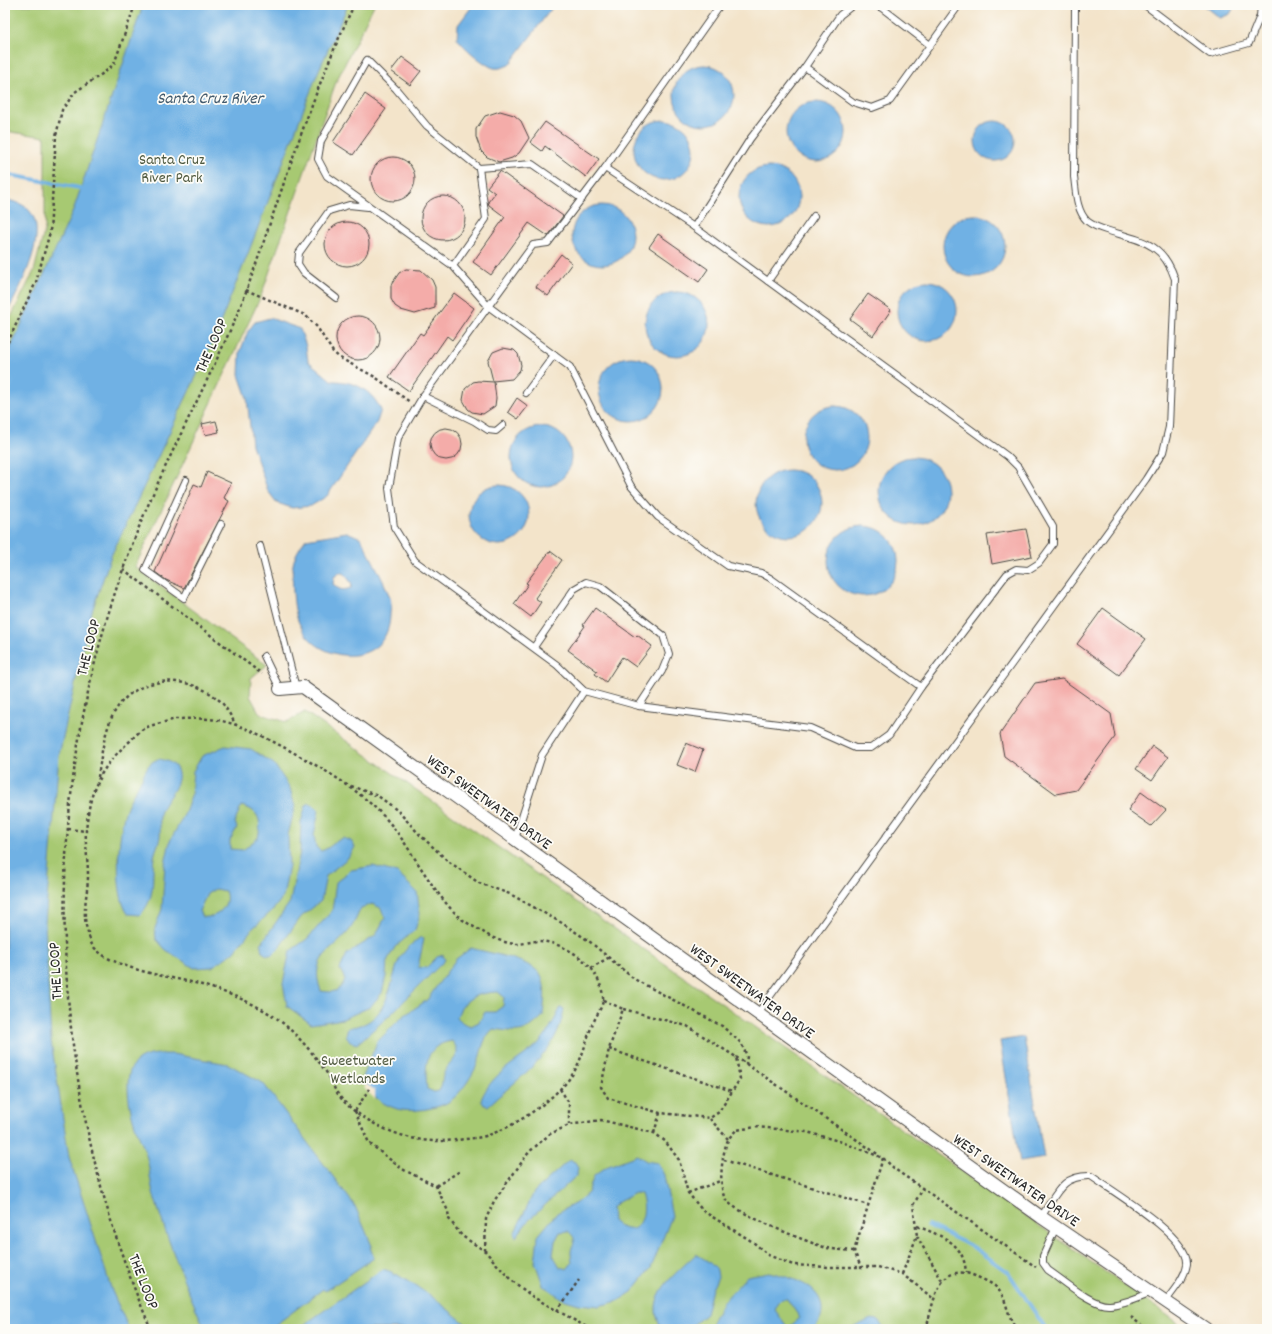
<svg xmlns="http://www.w3.org/2000/svg" width="1272" height="1334" font-family="Dekko,sans-serif">
	<rect width="100%" height="100%" fill="#fdfcf7"/>
	<filter id="ink" filterUnits="userSpaceOnUse"><feTurbulence type="fractalNoise" baseFrequency=".025" numOctaves="2"/><feDisplacementMap in="SourceGraphic" scale="8" xChannelSelector="R" yChannelSelector="G"/><feConvolveMatrix kernelMatrix="1 2 1 2 8 2 1 2 1" color-interpolation-filters="sRGB"/></filter>
	<filter id="wash" filterUnits="userSpaceOnUse"><feTurbulence type="fractalNoise" baseFrequency=".012" numOctaves="4" result="noise"/><feDisplacementMap in="SourceGraphic" scale="16" xChannelSelector="R" yChannelSelector="G"/><feGaussianBlur stdDeviation="0.9" result="paint"/><feColorMatrix in="noise" values="0 0 0 0 0 0 0 0 0 0 0 0 0 0 0 0 0 1.4 0 .05"/><feComposite in="paint" operator="in"/></filter>
	<g filter="url(#wash)">
		<rect width="100%" height="100%" fill="#f3e4ca"/>
		<polygon fill="#a7c972" stroke="#697a4e" points="5,5 374,5 336,82 261,296 135,567 267,665 251,678 250,696 260,714 287,722 305,712 1187,1329 5,1329 5,329 34,271 45,228 45,137 5,131"/>
		<g fill="#70b1e4" stroke="#4e6e88" fill-rule="evenodd">
			<polygon points="143,5 348,5 318,72 247,256 212,343 111,556 90,617 59,755 45,923 51,1041 69,1157 112,1291 129,1329 5,1329 5,360 73,211"/>
			<path d="M473,5H554L509,65C504,67 500,69 494,68C485,66 462,46 457,38L458,25Z"/>
			<polygon points="1204,5 1235,5 1230,14 1220,18"/>
			<circle cx="704" cy="95" r="30"/>
			<circle cx="816" cy="132" r="30"/>
			<circle cx="664" cy="150" r="30"/>
			<circle cx="995" cy="141" r="20"/>
			<circle cx="769" cy="197" r="30"/>
			<path d="M5,200C67,206 20,287 5,317Z"/>
			<circle cx="602" cy="235" r="30"/>
			<circle cx="974" cy="246" r="31"/>
			<circle cx="927" cy="311" r="30"/>
			<circle cx="677" cy="324" r="32"/>
			<path d="M270,318L300,329L306,346L308,361L332,381C354,381 371,389 381,410L377,422L327,496L311,506L292,508L277,503L268,491L252,445L247,398L239,375L240,352L248,331L255,322Z"/>
			<circle cx="631" cy="389" r="32"/>
			<circle cx="835" cy="438" r="32"/>
			<circle cx="541" cy="457" r="30"/>
			<circle cx="913" cy="491" r="34"/>
			<circle cx="789" cy="503" r="33"/>
			<circle cx="499" cy="515" r="30"/>
			<circle cx="863" cy="561" r="35"/>
			<path d="M347,532L361,538C371,558 383,578 390,598C392,604 390,611 390,616C388,667 321,666 301,627C295,616 294,605 293,592C292,567 290,560 306,539ZM339,573H344L352,584L351,588C342,591 339,590 333,584L334,577Z"/>
			<path d="M225,746L251,749L274,764L290,788L295,807L288,835L289,866L283,897L273,910L252,929L234,952L212,967L194,968L166,950L156,939L155,928L162,909L165,864L170,841L185,813L191,796L193,771L202,756ZM241,806C259,810 262,820 258,838L243,850L230,849V840L237,828L235,822ZM215,889L225,891C231,906 217,919 202,917L199,911L207,894Z"/>
			<path d="M158,759C167,760 176,763 178,773C181,788 162,801 160,815C159,822 161,830 160,837C159,844 155,850 154,857C151,880 157,897 140,915L128,914C113,893 118,834 126,809C129,800 136,791 140,782C146,771 146,764 158,759Z"/>
			<path d="M310,803L319,810L314,835L316,847L321,851C329,849 335,841 343,838L351,841L355,847L349,857L326,876L321,901L301,917L278,949L272,955H267L262,952L261,944L290,902L300,852L301,822L306,805Z"/>
			<path d="M373,866L397,873L417,892L420,914L415,930L395,947L387,961L386,976L382,993L370,1007L343,1019L311,1024L287,1006L283,983L290,951L307,939L332,911L336,882L351,870ZM372,904L381,908L385,918L375,936L347,954L340,969L345,979C340,992 334,993 321,991C308,955 334,952 351,928C355,922 358,914 361,908Z"/>
			<path d="M421,937L424,939L418,967L426,968L437,957L443,955L445,960L390,1015L357,1044L350,1042L346,1035L348,1028C354,1026 361,1026 366,1023C388,1012 391,982 398,962C403,951 412,943 421,937Z"/>
			<path d="M471,948C488,953 534,960 541,976C547,988 544,1003 543,1016C524,1035 518,1032 493,1029C481,1040 482,1054 476,1067C470,1079 461,1093 450,1101C439,1109 409,1113 397,1109C379,1103 370,1095 363,1077L377,1042L402,1017L427,1000L456,959ZM498,992L504,997L503,1006L495,1012H485L479,1022L471,1026L463,1023L457,1017C464,997 478,993 498,992ZM452,1041C465,1056 449,1061 444,1073C441,1080 443,1085 439,1091L434,1092L427,1089C425,1066 424,1045 452,1041Z"/>
			<path d="M561,1007L564,1009C557,1055 519,1077 488,1106L484,1105L481,1100C491,1073 518,1062 538,1044C547,1035 555,1019 561,1007Z"/>
			<polygon points="1024,1037 1044,1158 1020,1162 1000,1041"/>
			<path d="M158,1054H173L228,1064L263,1083L355,1206L372,1246L370,1247L374,1258L325,1291L323,1289L270,1329H205C185,1286 168,1241 154,1196C149,1179 150,1162 143,1146C134,1126 125,1098 129,1075C132,1060 144,1055 158,1054Z"/>
			<path d="M637,1155L646,1161L658,1163L664,1175L672,1216L651,1268L632,1292L618,1301L599,1306L579,1304L562,1299L543,1285L535,1262L538,1236L557,1213L576,1203L588,1193L594,1176L606,1167ZM634,1193L641,1194C649,1214 638,1244 613,1221L612,1208C618,1200 627,1199 634,1193ZM568,1231C580,1241 571,1243 571,1253C571,1256 572,1260 572,1263L567,1269L560,1267L553,1255L555,1241L560,1232Z"/>
			<polygon points="569,1160 575,1162 578,1167 577,1175 528,1221 516,1237 514,1234 534,1192"/>
			<path d="M696,1254L709,1262L717,1270L718,1277L712,1289L706,1314L688,1329H662C642,1296 676,1274 696,1254Z"/>
			<polygon points="383,1269 392,1272 394,1276 396,1274 430,1295 472,1329 298,1329"/>
			<path d="M769,1272C788,1277 824,1285 822,1312C822,1317 817,1324 815,1329H709L722,1303L747,1276ZM782,1299H787L800,1318L788,1328L775,1310L777,1304Z"/>
			<polygon points="871,1319 878,1320 883,1326 883,1329 850,1329"/>
		</g>
		<polygon fill="#f3e4ca" points="366,1084 375,1090 375,1099 365,1089 364,1085"/>
		<g fill="none" stroke-linecap="round" stroke-linejoin="round">
			<g stroke="#70b1e4" stroke-width="4">
				<polyline points="5,174 85,189"/>
				<polyline points="928,1225 973,1247 1008,1272 1046,1329"/>
			</g>
		</g>
		<g id="blocks">
			<g fill="#f4aca9">
				<polygon points="402,57 421,71 410,85 391,71"/>
				<polygon points="365,94 386,109 353,155 333,142"/>
				<polygon points="500,111 514,115 521,121 529,138 519,153 512,158 499,162 487,157 481,151 476,137 476,129 485,116"/>
				<polygon points="545,122 599,159 586,177 545,146 542,151 530,142"/>
				<circle cx="393" cy="179" r="22"/>
				<polygon points="500,171 563,216 548,236 529,223 491,275 473,262 505,217 489,205 488,202 495,193 487,187"/>
				<circle cx="443" cy="218" r="22"/>
				<circle cx="347" cy="244" r="22"/>
				<polygon points="658,234 708,269 699,282 649,247"/>
				<polygon points="561,254 572,263 548,296 536,287"/>
				<polygon points="406,269 421,270 432,280 435,287 435,308 415,314 401,310 395,306 391,299 391,285 399,273"/>
				<polygon points="454,293 474,308 452,340 447,336 409,391 389,377 420,333 423,335"/>
				<polygon points="868,294 891,310 873,336 850,319"/>
				<circle cx="358" cy="338" r="22"/>
				<polygon points="503,348 514,350 518,354 521,365 520,370 512,379 493,381 488,361 493,352"/>
				<polygon points="478,381 494,382 496,398 495,406 483,414 472,412 468,409 463,400 465,389 473,382"/>
				<polygon points="517,398 528,406 518,419 508,412"/>
				<polygon points="216,421 219,432 205,435 202,424"/>
				<circle cx="446" cy="444" r="16"/>
				<polygon points="207,472 231,483 224,498 229,501 184,588 166,580 155,572 194,484 201,487"/>
				<polygon points="1026,529 1032,556 992,564 987,535"/>
				<polygon points="550,551 562,560 535,598 541,602 531,617 514,604 528,584 526,583"/>
				<polygon points="595,608 635,637 637,635 652,646 636,667 622,657 606,682 595,674 597,671 568,650 585,626 583,625"/>
				<polygon points="1103,608 1146,639 1119,675 1077,644"/>
				<polygon points="1062,679 1111,714 1115,737 1076,790 1056,794 1004,756 1000,734 1035,683"/>
				<polygon points="686,743 703,750 695,772 677,765"/>
				<polygon points="1152,746 1168,757 1152,780 1136,769"/>
				<polygon points="1141,792 1166,810 1151,826 1128,810"/>
			</g>
		</g>
	</g>
	<g filter="url(#ink)">
		<use href="#blocks" fill-opacity="0" stroke="#494743" stroke-width="1"/>
		<g fill="none" stroke-linecap="round" stroke-linejoin="round">
			<defs>
				<g id="service">
					<polyline points="874,5 882,8 930,45"/>
					<polyline points="1145,5 1210,54 1249,43 1260,16 1261,5"/>
					<polyline points="805,67 853,102 872,108 890,101 959,5"/>
					<polyline points="479,168 532,164 582,199"/>
					<polygon points="605,168 694,227 1007,456 1018,467 1053,527 1053,544 1039,563 1028,570 1016,569 1007,574 921,687 889,735 871,748 855,748 810,728 639,706 584,691 557,665 415,561 394,527 389,488 398,438 423,396 533,245 548,243"/>
					<polyline points="605,168 720,5"/>
					<polyline points="694,227 750,139 805,67 840,15 853,5"/>
					<polyline points="453,266 486,219 479,168 427,126 396,89 367,60 321,141 318,159 327,176 453,266 488,306 570,367 631,486 658,517 728,566 761,573 770,578 921,687"/>
					<polyline points="768,281 814,216"/>
					<polyline points="336,298 304,273 298,264 299,253 329,211 349,205 368,207"/>
					<polyline points="526,393 554,355"/>
					<polyline points="423,396 474,421 488,430 496,431 503,425"/>
					<polyline points="186,480 145,570 184,598 221,524"/>
					<polyline points="260,546 296,688"/>
					<polyline points="534,647 574,589 586,582 600,586 663,635 669,654 662,671 639,706"/>
					<polyline points="264,656 280,689"/>
					<polyline points="515,839 542,755 584,691"/>
					<path d="M758,1013L1146,479L1163,452L1169,427L1175,279C1163,243 1143,241 1109,231C1102,229 1093,226 1087,221C1076,210 1076,191 1074,177L1075,5"/>
					<path d="M1041,1217C1057,1194 1061,1175 1091,1176C1112,1191 1190,1237 1187,1264C1185,1278 1173,1291 1165,1302"/>
					<path d="M1056,1227L1043,1256V1263L1048,1270C1063,1280 1093,1307 1110,1305C1124,1304 1139,1297 1152,1292"/>
				</g>
				<polyline id="minor" points="280,689 303,687 1041,1217 1206,1329"/>
			</defs>
			<use href="#service" stroke="#494743" stroke-width="8"/>
			<use href="#minor" stroke="#494743" stroke-width="14"/>
			<g stroke="#494743" stroke-width="2.5" stroke-dasharray="3 3" stroke-linecap="butt">
				<polyline points="246,290 305,315 317,327 333,352 340,358 375,377 410,402"/>
				<polyline points="5,348 36,282 50,232 56,136 62,110 75,92 105,72 114,64 135,5"/>
				<polyline points="123,569 262,674"/>
				<path d="M175,719C192,719 210,717 226,722C247,727 268,739 287,749C325,770 365,792 393,827C415,855 432,891 458,916C465,922 475,928 483,932C491,938 507,944 517,944C524,944 531,941 539,941C557,942 578,953 590,967C597,974 604,991 603,1001C601,1010 594,1019 591,1028C585,1044 582,1060 572,1075C555,1100 505,1135 475,1138C457,1140 435,1143 416,1139C390,1134 350,1115 336,1091C333,1087 333,1082 330,1078C317,1057 291,1026 270,1014C248,1000 220,990 195,983C167,976 111,969 93,946C91,944 89,936 88,933C81,912 88,895 88,875C88,860 85,845 86,830C90,789 99,769 130,741C135,736 140,730 147,727C155,724 166,722 175,719Z"/>
				<path d="M98,777C101,756 104,732 114,713C135,674 188,673 219,700C226,706 231,717 236,725"/>
				<polyline points="351,786 378,796 397,810 420,835 448,861 479,883 510,894 562,923 589,941 634,979 722,1026 741,1043 747,1056 746,1064"/>
				<polyline points="68,829 86,831"/>
				<polyline points="591,968 608,958"/>
				<polyline points="603,1000 623,1009 609,1049 601,1087 608,1098 660,1113 710,1118 719,1112 740,1079 736,1057 687,1026 623,1009"/>
				<polyline points="609,1049 732,1091"/>
				<polyline points="736,1057 879,1155"/>
				<polyline points="560,1089 569,1103 569,1125"/>
				<polyline points="355,1111 369,1143 402,1169 436,1186 448,1211 449,1219 462,1236 485,1251 510,1279 533,1297 590,1329"/>
				<polyline points="355,1111 369,1089"/>
				<polyline points="710,1119 728,1139"/>
				<polyline points="654,1133 660,1113"/>
				<polyline points="883,1158 854,1251 861,1267 878,1267 902,1274 934,1299"/>
				<polyline points="724,1160 868,1205"/>
				<polyline points="436,1186 460,1171"/>
				<polyline points="688,1193 720,1181"/>
				<path d="M917,1226C943,1237 964,1242 966,1273"/>
				<polyline points="917,1236 942,1281"/>
				<polyline points="485,1251 486,1219 494,1201 529,1152 550,1134 569,1125 601,1120 654,1133 665,1141 679,1160 688,1193 703,1211 753,1242 768,1255 793,1265 828,1267 861,1267"/>
				<path d="M854,1251C845,1250 835,1250 827,1248C807,1242 740,1215 727,1201C717,1191 722,1152 728,1140C730,1136 734,1133 736,1130L757,1127L807,1132L842,1142L883,1158L896,1170L1036,1267"/>
				<polyline points="902,1274 917,1236 913,1205 923,1189"/>
				<polyline points="557,1311 579,1280"/>
				<polyline points="1131,1317 1146,1329"/>
				<path d="M151,1329C45,1085 35,803 129,553C160,468 206,389 241,305C251,279 260,253 269,226C295,151 320,76 354,5"/>
				<path d="M929,1329L927,1326C934,1299 939,1261 975,1276C982,1279 992,1283 997,1288C1008,1300 1006,1315 1017,1329"/>
			</g>
			<use href="#service" stroke="#fff" stroke-width="6"/>
			<use href="#minor" stroke="#fff" stroke-width="12"/>
		</g>
	</g>
	<g text-anchor="middle" stroke-width="3.5" stroke-linejoin="round" paint-order="stroke">
		<g font-size="16" fill="#505a40" stroke="#fdfcf7">
			<text x="172" y="164">Santa Cruz<tspan x="172" dy="18">River Park</tspan></text>
			<text x="358" y="1065">Sweetwater<tspan x="358" dy="18">Wetlands</tspan></text>
		</g>
		<g font-size="16" fill="#2b2b2b" stroke="#fdfcf7">
			<text transform="translate(210 345) rotate(-66)" y="6">THE LOOP</text>
			<text transform="translate(87 647) rotate(-76)" y="6">THE LOOP</text>
			<text transform="translate(490 801) rotate(36)" y="6">WEST SWEETWATER DRIVE</text>
			<text transform="translate(54 971) rotate(-93)" y="6">THE LOOP</text>
			<text transform="translate(753 990) rotate(36)" y="6">WEST SWEETWATER DRIVE</text>
			<text transform="translate(1017 1179) rotate(35)" y="6">WEST SWEETWATER DRIVE</text>
			<text transform="translate(145 1281) rotate(69)" y="6">THE LOOP</text>
		</g>
		<g font-size="17" font-style="italic" fill="#435a6c" stroke="#fdfcf7">
			<text x="210" y="103">Santa Cruz River</text>
		</g>
	</g>
	<rect width="1272" height="1334" fill="none" stroke="#fdfcf7" stroke-width="20"/>
</svg>
